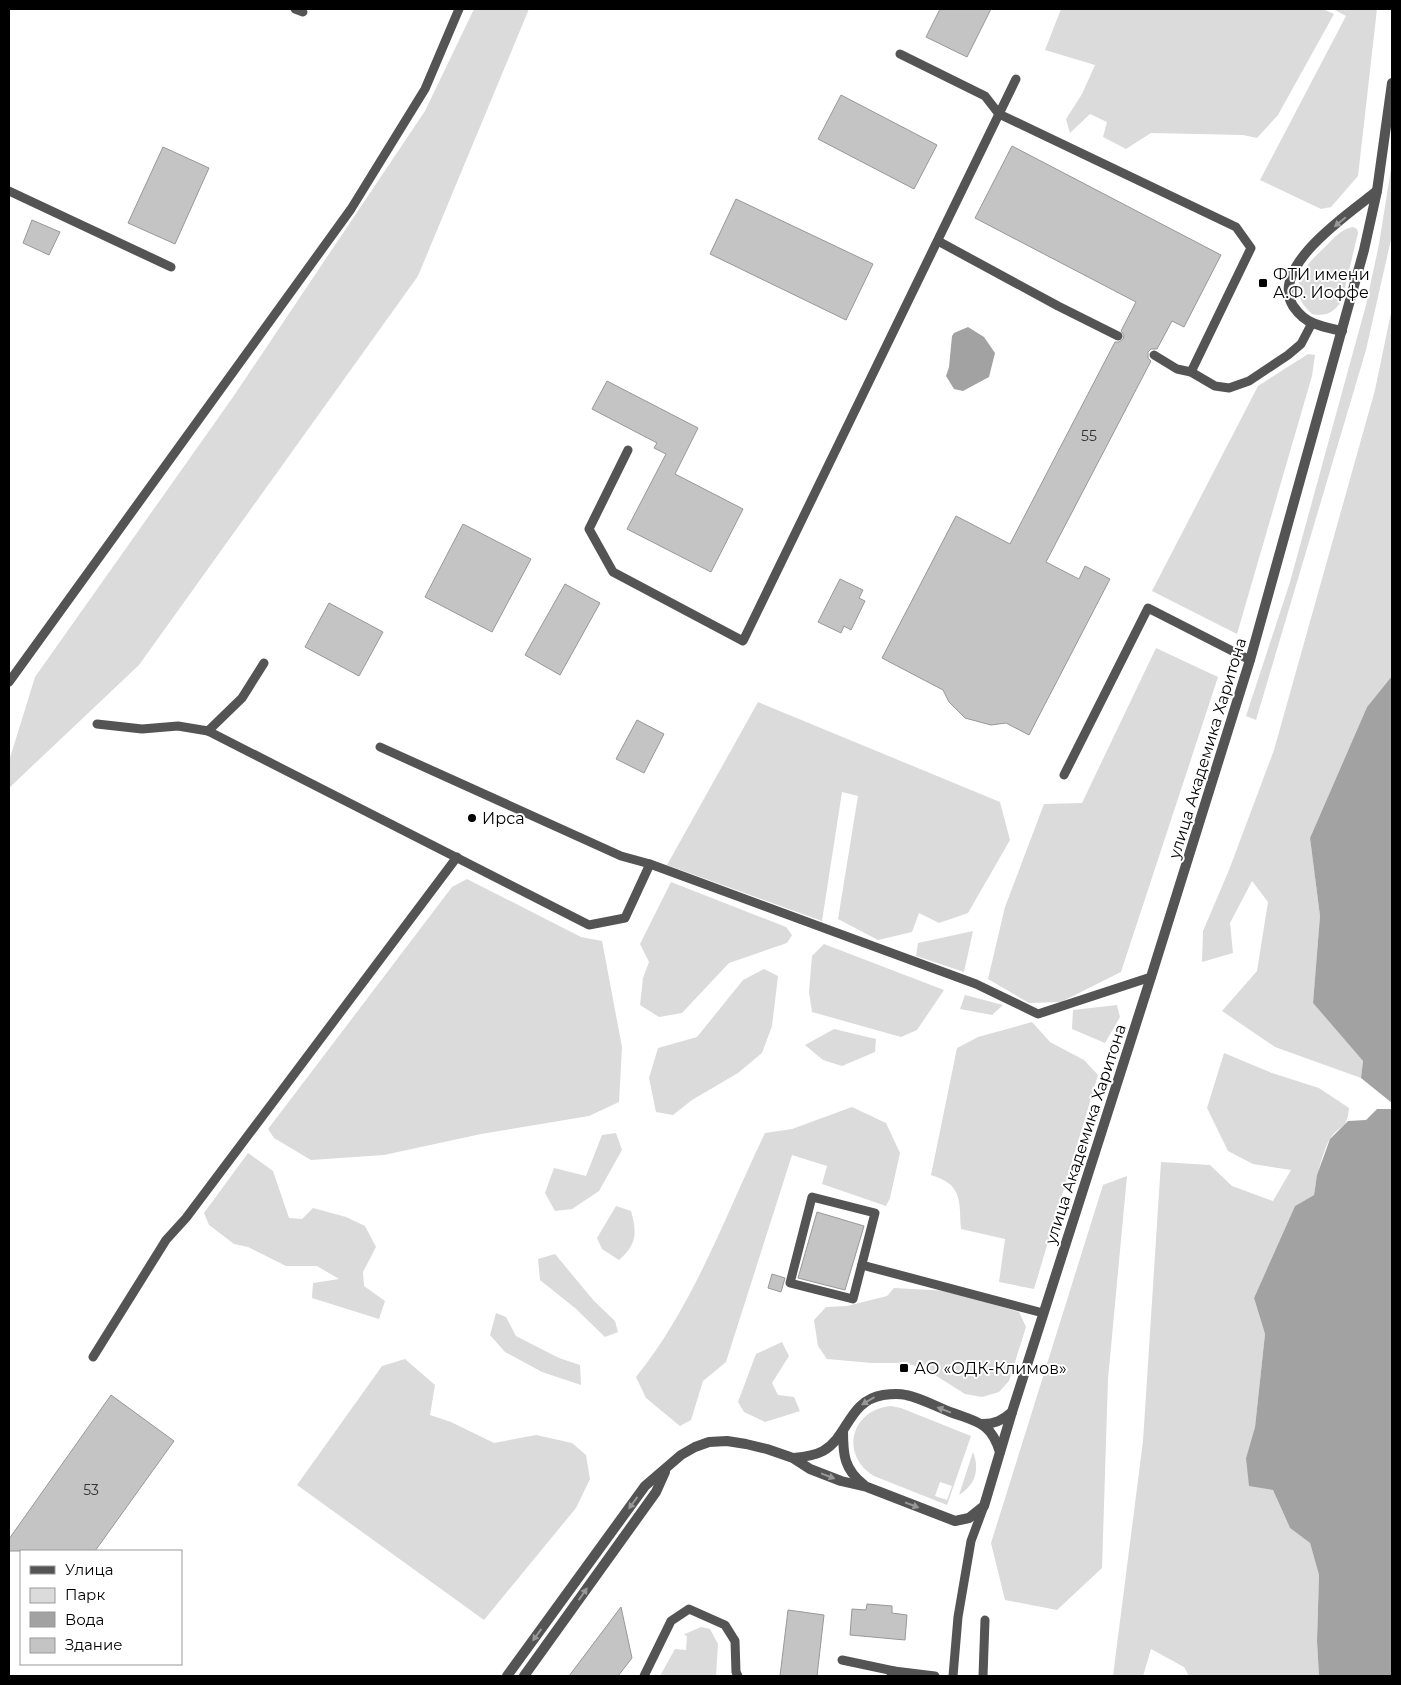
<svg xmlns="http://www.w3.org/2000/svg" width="1401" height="1685" font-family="Montserrat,sans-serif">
	<rect width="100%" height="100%" fill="#fff"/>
	<g fill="#dbdbdb" fill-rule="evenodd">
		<polygon points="474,9 529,9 418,276 139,665 9,788 9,761 35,677 233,397 425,111"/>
		<polygon points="1061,9 1323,9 1334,14 1278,115 1257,138 1243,135 1151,133 1126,149 1103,137 1107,122 1090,114 1070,133 1066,119 1082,94 1095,65 1045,50"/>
		<polygon points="1333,9 1377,9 1358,176 1331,207 1321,209 1260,180 1346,16"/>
		<polygon points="1391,169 1392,169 1392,235 1366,350 1256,720 1246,716 1290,582 1366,305 1379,244"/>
		<path d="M1353,227L1357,229L1358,233L1342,300C1335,312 1326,317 1312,314C1284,290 1304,266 1325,247C1333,239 1341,229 1353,227Z"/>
		<polygon points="1392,308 1392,676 1367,707 1310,838 1320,916 1313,1003 1363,1061 1361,1078 1275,1047 1222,1011 1257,971 1268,902 1252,881 1230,923 1233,953 1202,962 1203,931 1229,870 1274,750 1375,390"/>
		<polygon points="1308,354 1315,355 1312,376 1237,634 1152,591 1258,386"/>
		<polygon points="1156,648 1218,677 1121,972 1061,1002 1029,1003 988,979 1005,907 1044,804 1082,803"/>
		<polygon points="758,702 1000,802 1010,840 968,913 939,923 919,913 912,932 878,940 838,919 858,796 842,792 822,921 667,865"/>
		<polygon points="467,879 581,937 602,941 622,1047 619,1102 589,1116 481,1134 384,1155 311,1160 274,1138 268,1129 452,887"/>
		<polygon points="671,882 786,927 792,935 787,943 729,963 682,1013 659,1017 640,1005 643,978 649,962 640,944"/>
		<polygon points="973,931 964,972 916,956 918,943"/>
		<polygon points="824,944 944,990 917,1030 901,1037 812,1012 809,992 812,956"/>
		<polygon points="764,969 778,976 772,1026 762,1053 738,1073 692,1100 673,1115 656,1112 649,1078 658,1048 697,1037 743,980"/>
		<polygon points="965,995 1003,1005 992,1015 960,1009"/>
		<polygon points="1117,1005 1120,1017 1105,1043 1072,1029 1073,1010"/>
		<path d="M1032,1022L1050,1042L1084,1060L1098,1075L1034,1289L999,1282L1005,1239L961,1229C959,1200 963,1185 931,1175L957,1048L978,1037Z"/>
		<polygon points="834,1029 876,1039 875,1052 842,1066 823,1060 805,1045"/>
		<path d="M1224,1053L1272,1073L1319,1088L1349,1108C1347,1131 1340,1123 1330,1139C1322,1152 1316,1180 1314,1195L1295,1206L1254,1298L1265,1334L1255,1427L1246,1458L1273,1490L1290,1528L1310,1543L1319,1575L1317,1641L1319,1676H1189L1184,1667L1151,1649L1143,1676H1113L1143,1441L1161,1162L1210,1165L1232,1186L1273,1201L1291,1170L1253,1164L1228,1151L1207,1108Z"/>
		<path d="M852,1107L886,1123L900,1153L890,1198L886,1206L822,1184L827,1166L792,1155L726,1362L703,1381L691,1420L680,1426L646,1398L636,1377C694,1305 725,1216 765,1133L792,1129Z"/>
		<polygon points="616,1133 622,1150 599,1191 572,1209 555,1211 545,1193 554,1168 586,1176 602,1135"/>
		<polygon points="248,1153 273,1171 289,1218 302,1219 313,1208 346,1217 365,1226 376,1247 363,1272 364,1286 385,1301 379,1319 312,1298 313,1283 339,1279 317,1266 286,1266 248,1247 234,1244 209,1225 204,1213"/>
		<polygon points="1127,1176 1108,1379 1102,1568 1057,1610 1005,1600 991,1543 1103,1185"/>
		<path d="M616,1206L631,1211C637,1233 637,1244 619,1260L602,1249L597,1238Z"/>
		<polygon points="555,1254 594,1301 615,1321 618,1332 605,1337 575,1308 540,1280 538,1259"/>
		<polygon points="894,1288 949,1291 1019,1312 1026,1327 1009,1381 999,1392 982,1397 965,1394 927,1370 906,1363 872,1363 827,1359 818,1346 814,1320 826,1307 847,1306 887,1296"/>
		<polygon points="496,1313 506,1317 516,1336 559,1358 580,1365 581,1385 542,1372 505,1352 490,1335"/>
		<polygon points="782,1342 789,1356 772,1383 778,1395 794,1397 800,1411 765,1422 744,1412 738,1402 756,1354"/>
		<polygon points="405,1359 435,1385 430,1415 451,1422 494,1443 536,1435 572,1443 586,1455 590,1479 576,1508 484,1620 297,1485 382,1366"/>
		<path d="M891,1406L901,1408L971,1436L947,1505L874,1476C840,1455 850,1410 891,1406ZM940,1482L952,1486L947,1500L935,1496Z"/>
		<path d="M973,1452C980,1470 975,1485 959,1495Z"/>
		<polygon points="701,1627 710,1629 718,1644 716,1676 660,1676 675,1649 686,1650 687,1636 684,1635 685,1634"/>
	</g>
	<g fill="#a2a2a2">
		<polygon points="968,327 984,337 995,353 989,377 963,391 954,389 946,376 949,367 952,336 954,333"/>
		<polygon points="1392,676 1392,1103 1361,1078 1363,1061 1313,1003 1320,916 1310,838 1367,707"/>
		<polygon points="1392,1107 1392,1676 1319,1676 1317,1641 1319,1575 1310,1543 1290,1528 1273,1490 1249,1486 1246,1458 1255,1427 1265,1334 1254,1298 1295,1206 1314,1195 1317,1175 1330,1139 1348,1121 1366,1120 1377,1109 1391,1109"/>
	</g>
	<g fill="#c4c4c4" stroke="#989898">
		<polygon points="940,9 991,9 967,57 926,37"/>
		<polygon points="841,95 937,145 914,189 818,139"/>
		<polygon points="1012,146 1221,255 1184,327 1172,321 1157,349 1151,349 1148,352 1148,358 1151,361 1046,562 1079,579 1085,566 1110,579 1029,735 1006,723 991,725 965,718 949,702 943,690 882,658 956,516 1010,544 1115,342 1119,342 1123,339 1124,335 1121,331 1136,302 975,218"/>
		<polygon points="163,147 209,168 175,244 128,223"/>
		<polygon points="736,199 873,264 846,320 710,254"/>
		<polygon points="32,220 60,232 49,255 23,243"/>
		<polygon points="607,381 698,428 675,474 743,509 711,572 627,529 666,454 654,448 657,443 592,409"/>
		<polygon points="463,524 531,559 492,632 425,597"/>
		<polygon points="840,579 863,590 859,598 865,601 851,630 844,626 841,633 818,622"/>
		<polygon points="565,584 600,603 560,675 525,655"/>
		<polygon points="329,603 383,632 359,676 305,647"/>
		<polygon points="637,720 664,734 644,773 616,759"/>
		<polygon points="817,1212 864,1226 845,1290 798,1278"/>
		<polygon points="772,1274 785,1278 781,1292 768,1288"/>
		<polygon points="111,1395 174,1441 95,1551 9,1551 9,1539"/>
		<polygon points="867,1604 892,1606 892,1613 907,1615 905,1640 850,1635 852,1609 866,1610"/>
		<polygon points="621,1607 632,1658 618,1676 569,1676"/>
		<polygon points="788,1610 824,1615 817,1676 780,1676"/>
	</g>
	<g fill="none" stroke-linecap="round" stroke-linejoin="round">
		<g stroke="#545454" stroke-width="9">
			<polyline points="295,9 303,12"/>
			<polyline points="900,54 985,96 999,114 1236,227 1251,248 1191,372"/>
			<polyline points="9,191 171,267"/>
			<polyline points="938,241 1058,306 1118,336"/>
			<polyline points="1154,355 1177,369 1191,372 1215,386 1229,388 1249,381 1288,355 1301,344 1312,323"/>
			<polyline points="628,450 589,529 613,572 743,641 1016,79"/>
			<polyline points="9,682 351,209 425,89 459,9"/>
			<polyline points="97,724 142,729 178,726 208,731 589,925 625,918 650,864 976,984 1038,1014 1151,977"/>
			<polyline points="208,731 242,698 264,663"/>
			<polyline points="380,747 621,856 650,864"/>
			<polyline points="1064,775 1148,608 1250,660"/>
			<polygon points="812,1197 875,1213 853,1299 790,1283"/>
			<polyline points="862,1265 1043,1313"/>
			<polyline points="93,1357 166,1240 186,1218 457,857"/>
			<polyline points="842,1660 894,1671"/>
			<polyline points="644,1676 671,1621 689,1609 725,1625 735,1641 736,1672 738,1676"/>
			<polyline points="891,1676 894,1671 935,1676"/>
			<polyline points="953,1676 958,1617 971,1541 984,1506"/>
			<polyline points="983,1676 985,1620"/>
		</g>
		<path stroke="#545454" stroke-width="10" d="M1342,331C1333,329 1322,327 1313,323C1304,320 1298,313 1293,306C1269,266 1351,212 1377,191"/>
		<g stroke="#545454" stroke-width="10">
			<path d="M983,1424C995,1424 1003,1420 1012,1412"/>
			<path d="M843,1431C843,1455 844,1469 864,1485"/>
			<path d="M793,1458C803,1457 814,1456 823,1451C849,1436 848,1401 883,1395C890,1394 898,1393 906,1395C921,1398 937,1407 953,1413C978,1422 991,1423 1000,1452"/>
			<polyline points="507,1676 645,1486 681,1455 695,1447 709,1442 727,1441 746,1444 767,1449 793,1458 810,1469 841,1481 867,1487 955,1521 969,1518 984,1506 1012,1412 1151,977 1250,660 1364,250 1377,191 1392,83"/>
			<polyline points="524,1676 656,1492 665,1472"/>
		</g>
	</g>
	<defs><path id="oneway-solid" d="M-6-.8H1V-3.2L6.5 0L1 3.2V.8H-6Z" transform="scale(1.25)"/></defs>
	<g fill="#989898">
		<use href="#oneway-solid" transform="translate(1340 222) rotate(140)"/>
		<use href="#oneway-solid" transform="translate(868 1401) rotate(149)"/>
		<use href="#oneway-solid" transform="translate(944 1410) rotate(-159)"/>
		<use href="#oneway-solid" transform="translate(828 1476) rotate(21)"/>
		<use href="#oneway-solid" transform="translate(633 1503) rotate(126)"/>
		<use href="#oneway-solid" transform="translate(912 1505) rotate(21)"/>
		<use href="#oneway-solid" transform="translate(583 1594) rotate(-55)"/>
		<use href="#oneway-solid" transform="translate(537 1635) rotate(126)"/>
	</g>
	<g fill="#000" stroke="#fff" stroke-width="2">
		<rect x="1258" y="278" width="10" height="10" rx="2.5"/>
		<circle cx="472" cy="818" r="5"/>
		<rect x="899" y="1363" width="10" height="10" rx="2.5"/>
	</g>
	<g text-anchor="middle" stroke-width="4" stroke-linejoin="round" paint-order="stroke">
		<g font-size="14" fill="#313131">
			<text x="1089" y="441">55</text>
			<text x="91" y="1495">53</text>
		</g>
		<g font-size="16" fill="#000" stroke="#fff" text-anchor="start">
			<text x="1273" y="280">ФТИ имени<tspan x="1273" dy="18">А.Ф. Иоффе</tspan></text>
			<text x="482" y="824">Ирса</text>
			<text x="914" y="1374">АО «ОДК-Климов»</text>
		</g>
		<g font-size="16" fill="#000" stroke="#fff">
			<text transform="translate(1207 748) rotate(-73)" y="6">улица Академика Харитона</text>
			<text transform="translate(1085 1134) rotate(-72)" y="6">улица Академика Харитона</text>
		</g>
	</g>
	<rect width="1401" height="1685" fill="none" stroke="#000000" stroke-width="20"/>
	<rect x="20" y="1550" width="162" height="115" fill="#ffffff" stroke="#999999"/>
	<rect x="30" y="1566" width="25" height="8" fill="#545454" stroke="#999999"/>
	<text x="65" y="1575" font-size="15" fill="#000000">Улица</text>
	<rect x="30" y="1588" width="25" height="15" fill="#dbdbdb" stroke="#999999"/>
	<text x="65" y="1600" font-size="15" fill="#000000">Парк</text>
	<rect x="30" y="1612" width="25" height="15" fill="#a2a2a2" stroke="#999999"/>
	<text x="65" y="1625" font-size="15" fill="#000000">Вода</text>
	<rect x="30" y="1638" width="25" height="15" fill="#c4c4c4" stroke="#999999"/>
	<text x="65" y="1650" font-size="15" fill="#000000">Здание</text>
</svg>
